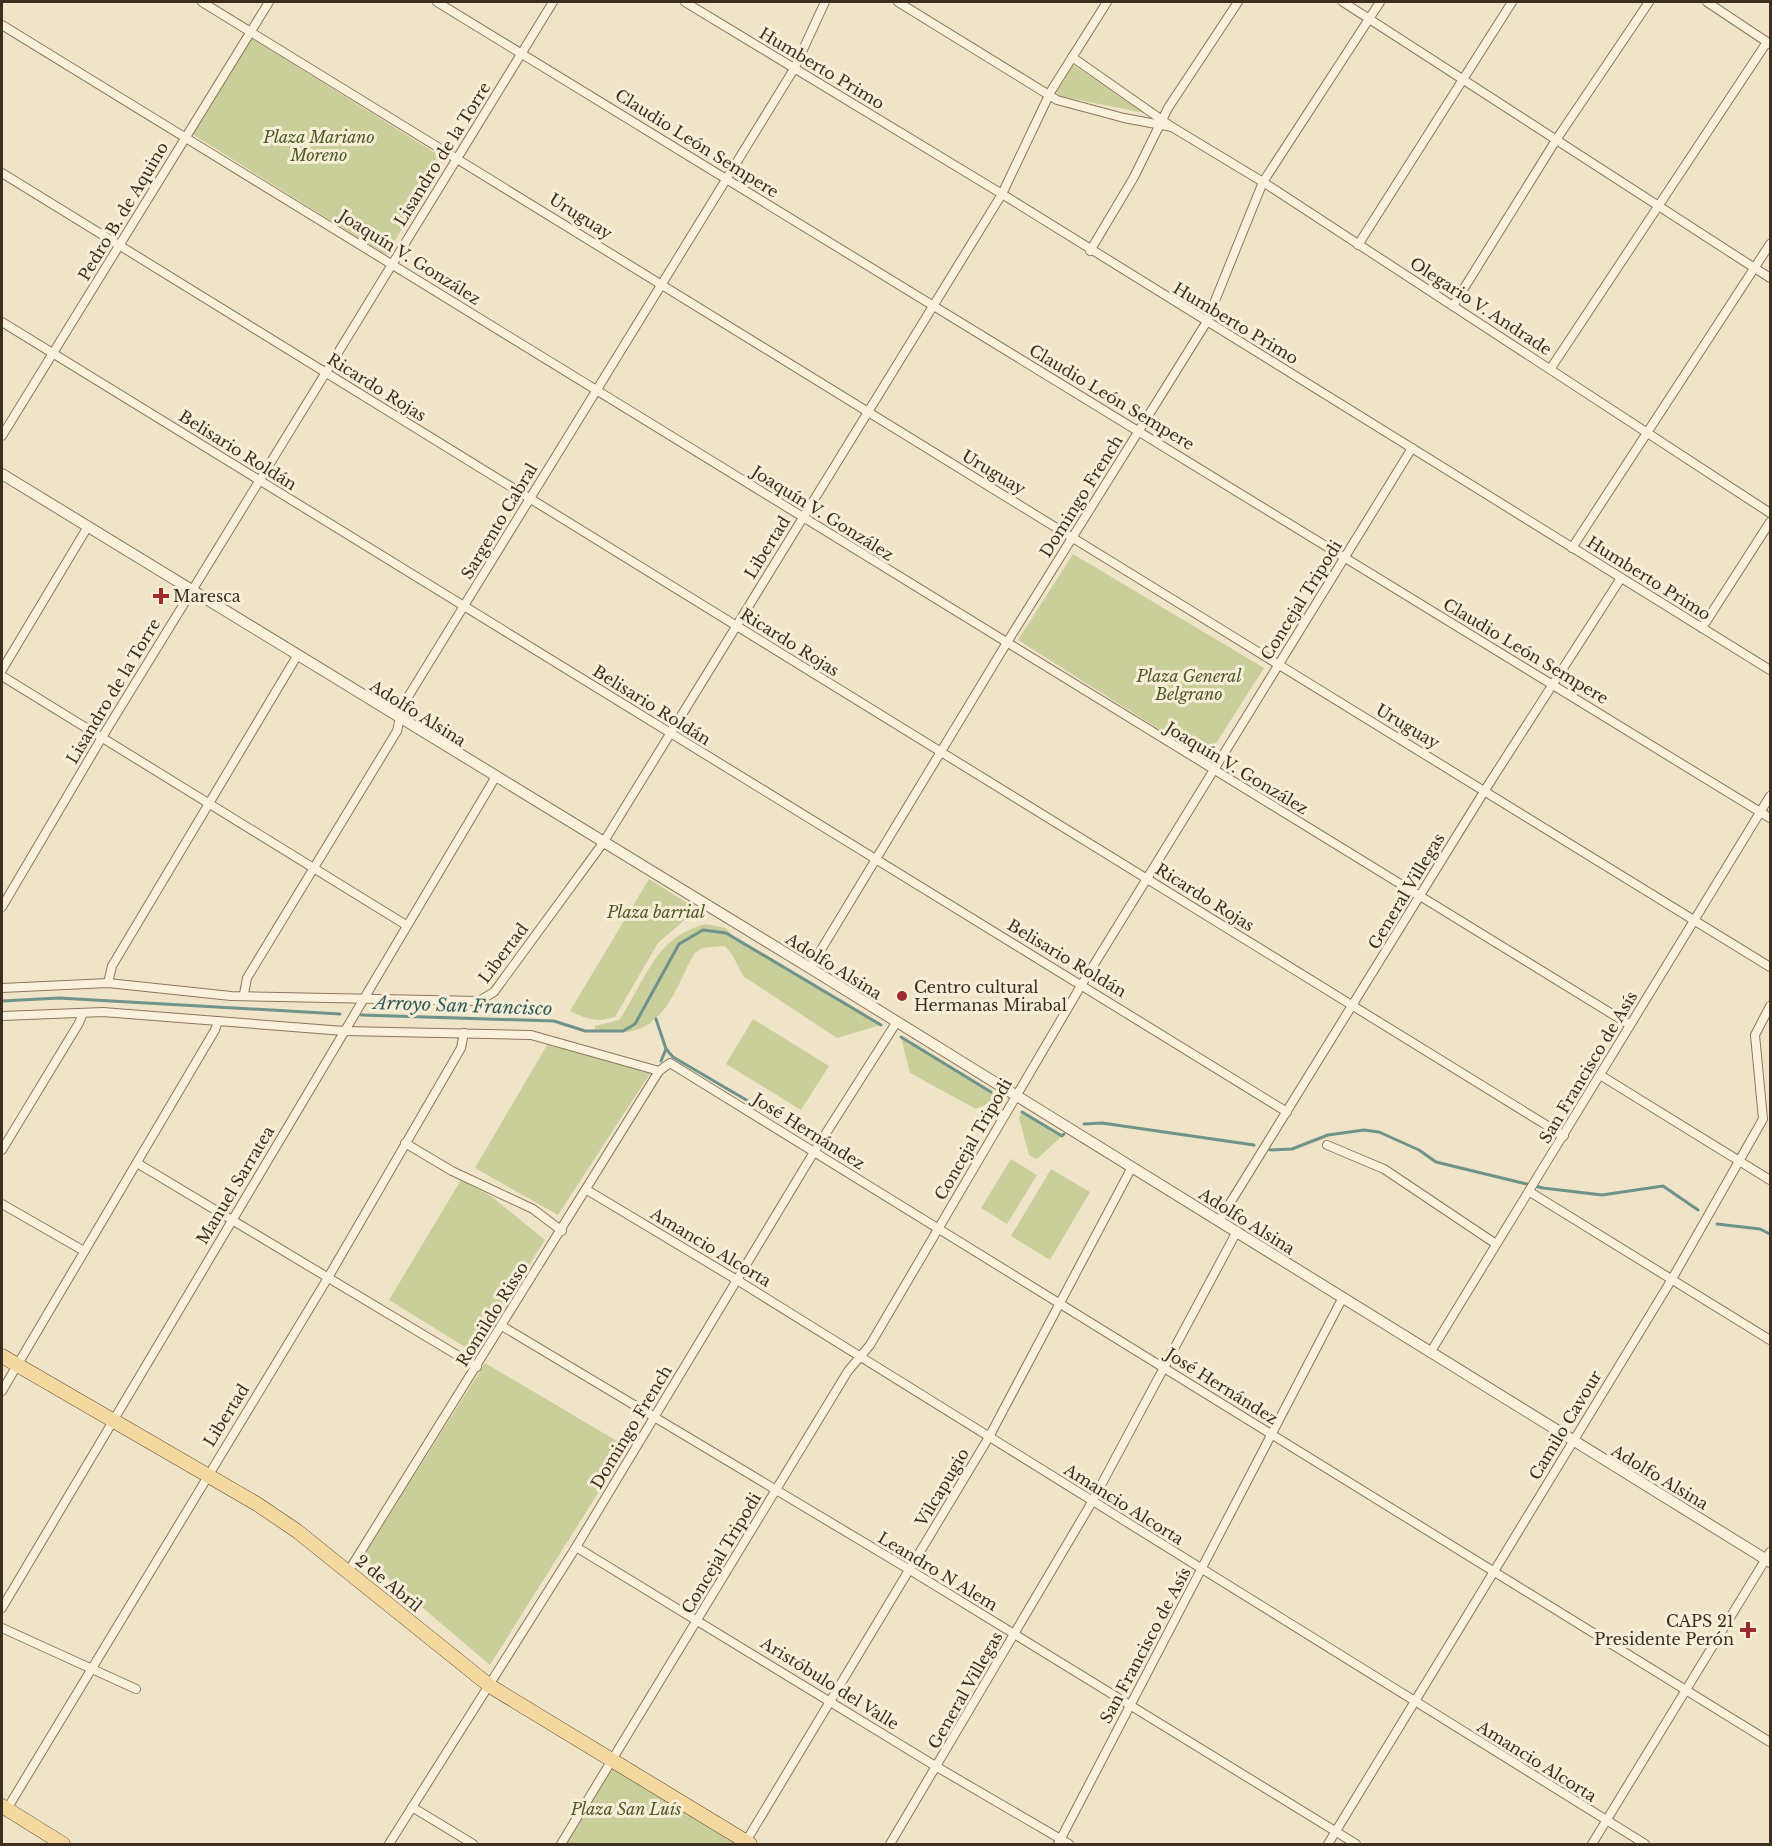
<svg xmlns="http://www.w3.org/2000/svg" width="1772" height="1846" font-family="'Libre Baskerville',serif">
	<rect width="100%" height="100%" fill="#f0e4c8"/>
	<g fill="#c9cf9b">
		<polygon points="251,38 445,159 386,255 192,134"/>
		<polygon points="1072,64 1144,113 1059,96 1055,90"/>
		<polygon points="1073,554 1264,668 1206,759 1018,640"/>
		<path d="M649,879L694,907L689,916L658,943L615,1017C596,1023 587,1019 570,1011Z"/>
		<path d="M706,924L726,928L735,939L881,1025L837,1038L743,976L733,956L725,946L702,948L694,954C678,982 668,1023 632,1031C622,1034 606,1031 595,1032V1026L619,1020C646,982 653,937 706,924Z"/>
		<polygon points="753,1019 829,1066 801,1110 726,1064"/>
		<polygon points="901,1037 991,1092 1000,1098 976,1109 910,1073"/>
		<polygon points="547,1045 632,1064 642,1072 651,1072 558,1215 475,1168"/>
		<polygon points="1022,1112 1062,1136 1037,1159 1029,1155 1019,1118"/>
		<polygon points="1011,1159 1037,1175 1007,1224 981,1208"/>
		<polygon points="1051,1169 1090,1192 1050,1260 1011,1236"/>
		<polygon points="461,1180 491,1196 545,1240 473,1352 389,1300"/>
		<polygon points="485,1363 627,1447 490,1665 363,1557"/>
		<polygon points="614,1760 744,1844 561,1844"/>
	</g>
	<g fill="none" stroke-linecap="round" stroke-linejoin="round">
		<g stroke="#6f938a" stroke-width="3">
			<polyline points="2,1001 59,998 340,1014"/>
			<polyline points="361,1015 554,1021 585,1031 623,1031 635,1024 679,944 703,930 726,933 881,1025"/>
			<polyline points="656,1019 666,1049 661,1061"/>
			<polyline points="901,1037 991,1092"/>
			<polyline points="666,1049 673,1057 760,1108"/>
			<polyline points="1022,1112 1062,1136 1064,1134"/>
			<polyline points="1084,1124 1102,1123 1254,1145"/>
			<polyline points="1270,1150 1292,1149 1328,1135 1364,1130 1379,1132 1419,1150 1436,1162 1543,1188 1602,1195 1663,1186 1698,1210"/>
			<polyline points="1717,1224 1760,1229 1770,1234"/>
		</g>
		<defs>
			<g id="minor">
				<polyline points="202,2 1770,967"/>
				<polyline points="437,2 1770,818"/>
				<polyline points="685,2 1002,194 1770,670"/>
				<polyline points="898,2 1057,100 1124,118 1172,127"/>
				<polyline points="1343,2 1770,278"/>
				<polyline points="1707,2 1770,44"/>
				<polyline points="2,25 1630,1025"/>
				<polyline points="1072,57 1172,127 1263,182 1770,513"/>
				<polyline points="2,173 1564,1136"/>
				<polyline points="1358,245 1512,2"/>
				<polyline points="1090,251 1134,177 1168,108 1238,2"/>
				<polyline points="1453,306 1556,140 1649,2"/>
				<polyline points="2,322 1287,1112"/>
				<polyline points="1551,368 1767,42"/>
				<polyline points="2,436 269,2"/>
				<polyline points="1572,548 1770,244"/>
				<polyline points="1702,628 1770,522"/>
				<polyline points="2,670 87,528"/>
				<polyline points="2,676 406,925"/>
				<polyline points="2,907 101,739 553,2"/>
				<polyline points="810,968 1006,644 1206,323 1263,182 1380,2"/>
				<polyline points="108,983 112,966 297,656"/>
				<polyline points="2,988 108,983 231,996 479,1001 494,992 603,843 1002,194 1051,91 1107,2"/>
				<polyline points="244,994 247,978 397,731 403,705 794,69 825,2"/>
				<polyline points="2,1016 103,1012 344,1031 531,1035 659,1071"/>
				<polyline points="1600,1075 1770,1180"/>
				<polyline points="405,1143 452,1171 533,1209 562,1231"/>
				<polyline points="1327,1145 1384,1169 1496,1244"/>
				<polyline points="2,1150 79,1023 83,1013"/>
				<polyline points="137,1163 477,1367"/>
				<polyline points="587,1190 737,1280 1645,1844"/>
				<polyline points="1530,1192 1770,1340"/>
				<polyline points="2,1204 84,1251"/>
				<polyline points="1219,1221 1485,790 1621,578"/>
				<polyline points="502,1326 910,1570 1356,1844"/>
				<polyline points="1430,1353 1770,796"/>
				<polyline points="2,1391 215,1030 218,1021"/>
				<polyline points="576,1547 937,1767 1069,1844"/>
				<polyline points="348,1572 659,1071 670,1063 1770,1742"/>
				<polyline points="2,1608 495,778"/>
				<polyline points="2,1628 136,1689"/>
				<polyline points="412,1807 473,1844"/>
				<polyline points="7,1809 329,1276 461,1048 464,1033"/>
				<polyline points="745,1843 989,1437 1132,1167"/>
				<polyline points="389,1844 576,1547 814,1152 896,1023"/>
				<polyline points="561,1844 848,1371 870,1345 1082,984 1412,448"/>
				<polyline points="890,1844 1092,1502 1236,1233"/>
				<polyline points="1058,1844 1342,1299"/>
				<polyline points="1328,1844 1672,1279 1763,1119 1755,1035 1770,1006"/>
				<polyline points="1592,1844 1770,1552"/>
			</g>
			<polyline id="tertiary" points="2,474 810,968 1770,1562"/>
			<g id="primary">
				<polyline points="2,1356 257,1504 297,1531 490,1686 750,1844"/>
				<polyline points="2,1806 63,1844"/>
			</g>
		</defs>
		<use href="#minor" stroke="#8d765c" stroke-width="10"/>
		<use href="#tertiary" stroke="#8d765c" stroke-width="12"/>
		<use href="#primary" stroke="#5b4430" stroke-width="15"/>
		<use href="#minor" stroke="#faf1dc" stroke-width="8"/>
		<use href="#tertiary" stroke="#faf1dc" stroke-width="10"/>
		<use href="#primary" stroke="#f3d9a0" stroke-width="14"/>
	</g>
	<g fill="#9e2a2b" stroke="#f7eed8" stroke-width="2">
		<path d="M158 587h6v6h6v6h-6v6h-6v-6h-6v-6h6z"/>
		<circle cx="902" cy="996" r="6"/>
		<path d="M1745 1621h6v6h6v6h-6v6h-6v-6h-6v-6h6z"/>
	</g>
	<g text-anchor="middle" stroke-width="6" stroke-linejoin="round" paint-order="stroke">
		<g font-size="16" fill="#3d2e20" stroke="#f7eed8">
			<text transform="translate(822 68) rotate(31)" y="6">Humberto Primo</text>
			<text transform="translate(697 143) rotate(32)" y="6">Claudio León Sempere</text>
			<text transform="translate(442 154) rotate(-58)" y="6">Lisandro de la Torre</text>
			<text transform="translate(123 211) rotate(-59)" y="6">Pedro B. de Aquino</text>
			<text transform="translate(581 216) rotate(32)" y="6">Uruguay</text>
			<text transform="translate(410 257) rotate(32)" y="6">Joaquín V. González</text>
			<text transform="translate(1481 306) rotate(33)" y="6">Olegario V. Andrade</text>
			<text transform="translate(1236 323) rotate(31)" y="6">Humberto Primo</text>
			<text transform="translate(377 387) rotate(32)" y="6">Ricardo Rojas</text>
			<text transform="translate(1112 397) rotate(31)" y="6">Claudio León Sempere</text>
			<text transform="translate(238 450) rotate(32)" y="6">Belisario Roldán</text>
			<text transform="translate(994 472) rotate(31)" y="6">Uruguay</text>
			<text transform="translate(1081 496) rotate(-58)" y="6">Domingo French</text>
			<text transform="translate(823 513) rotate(32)" y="6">Joaquín V. González</text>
			<text transform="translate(499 521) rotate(-59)" y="6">Sargento Cabral</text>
			<text transform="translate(767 547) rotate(-58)" y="6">Libertad</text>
			<text transform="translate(1649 578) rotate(32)" y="6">Humberto Primo</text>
			<text transform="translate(1301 600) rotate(-58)" y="6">Concejal Tripodi</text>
			<text transform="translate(790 642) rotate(32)" y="6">Ricardo Rojas</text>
			<text transform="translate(1526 651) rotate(31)" y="6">Claudio León Sempere</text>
			<text transform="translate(113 691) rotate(-59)" y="6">Lisandro de la Torre</text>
			<text transform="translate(652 705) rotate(32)" y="6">Belisario Roldán</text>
			<text transform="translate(418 713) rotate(32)" y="6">Adolfo Alsina</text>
			<text transform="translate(1408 726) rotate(31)" y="6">Uruguay</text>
			<text transform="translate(1237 768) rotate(31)" y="6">Joaquín V. González</text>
			<text transform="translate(1406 891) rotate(-59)" y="6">General Villegas</text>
			<text transform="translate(1205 897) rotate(32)" y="6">Ricardo Rojas</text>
			<text transform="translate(503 953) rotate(-53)" y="6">Libertad</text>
			<text transform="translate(1067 958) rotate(31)" y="6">Belisario Roldán</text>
			<text transform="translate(834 966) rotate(32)" y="6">Adolfo Alsina</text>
			<text transform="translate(1588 1067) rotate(-59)" y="6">San Francisco de Asís</text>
			<text transform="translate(809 1131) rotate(32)" y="6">José Hernández</text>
			<text transform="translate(973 1139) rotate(-60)" y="6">Concejal Tripodi</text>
			<text transform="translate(235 1185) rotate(-59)" y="6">Manuel Sarratea</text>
			<text transform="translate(1247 1221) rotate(32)" y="6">Adolfo Alsina</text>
			<text transform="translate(711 1247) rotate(31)" y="6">Amancio Alcorta</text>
			<text transform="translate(492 1314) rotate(-58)" y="6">Romildo Risso</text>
			<text transform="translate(1222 1386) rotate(32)" y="6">José Hernández</text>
			<text transform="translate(226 1415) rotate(-58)" y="6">Libertad</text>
			<text transform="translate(1565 1425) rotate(-59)" y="6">Camilo Cavour</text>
			<text transform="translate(631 1427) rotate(-59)" y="6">Domingo French</text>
			<text transform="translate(1660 1477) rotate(31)" y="6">Adolfo Alsina</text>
			<text transform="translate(942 1487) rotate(-59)" y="6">Vilcapugio</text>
			<text transform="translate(1124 1504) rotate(32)" y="6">Amancio Alcorta</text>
			<text transform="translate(721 1553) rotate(-59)" y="6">Concejal Tripodi</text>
			<text transform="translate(938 1571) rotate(31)" y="6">Leandro N Alem</text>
			<text transform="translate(389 1583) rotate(39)" y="6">2 de Abril</text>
			<text transform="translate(1145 1645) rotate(-62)" y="6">San Francisco de Asís</text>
			<text transform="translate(830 1683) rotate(32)" y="6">Aristóbulo del Valle</text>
			<text transform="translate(965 1690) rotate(-60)" y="6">General Villegas</text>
			<text transform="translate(1537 1761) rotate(32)" y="6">Amancio Alcorta</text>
		</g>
		<g font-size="16" font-style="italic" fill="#4d5a26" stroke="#f7eed8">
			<text x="319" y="143">Plaza Mariano<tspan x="319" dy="18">Moreno</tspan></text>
			<text x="1189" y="682">Plaza General<tspan x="1189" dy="18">Belgrano</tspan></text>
			<text x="656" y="918">Plaza barrial</text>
			<text x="626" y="1815">Plaza San Luís</text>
		</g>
		<g font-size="16" fill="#3d2e20" stroke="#f7eed8" text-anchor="start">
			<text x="173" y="602">Maresca</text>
			<text x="914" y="993">Centro cultural<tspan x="914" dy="18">Hermanas Mirabal</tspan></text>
			<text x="1734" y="1627" text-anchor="end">CAPS 21<tspan x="1734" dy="18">Presidente Perón</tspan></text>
		</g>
		<g font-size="18" font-style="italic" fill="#2f5d5a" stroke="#f7eed8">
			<text transform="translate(463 1006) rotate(2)" y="6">Arroyo San Francisco</text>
		</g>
	</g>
	<rect width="1772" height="1846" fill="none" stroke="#3d2e20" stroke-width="6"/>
</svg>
